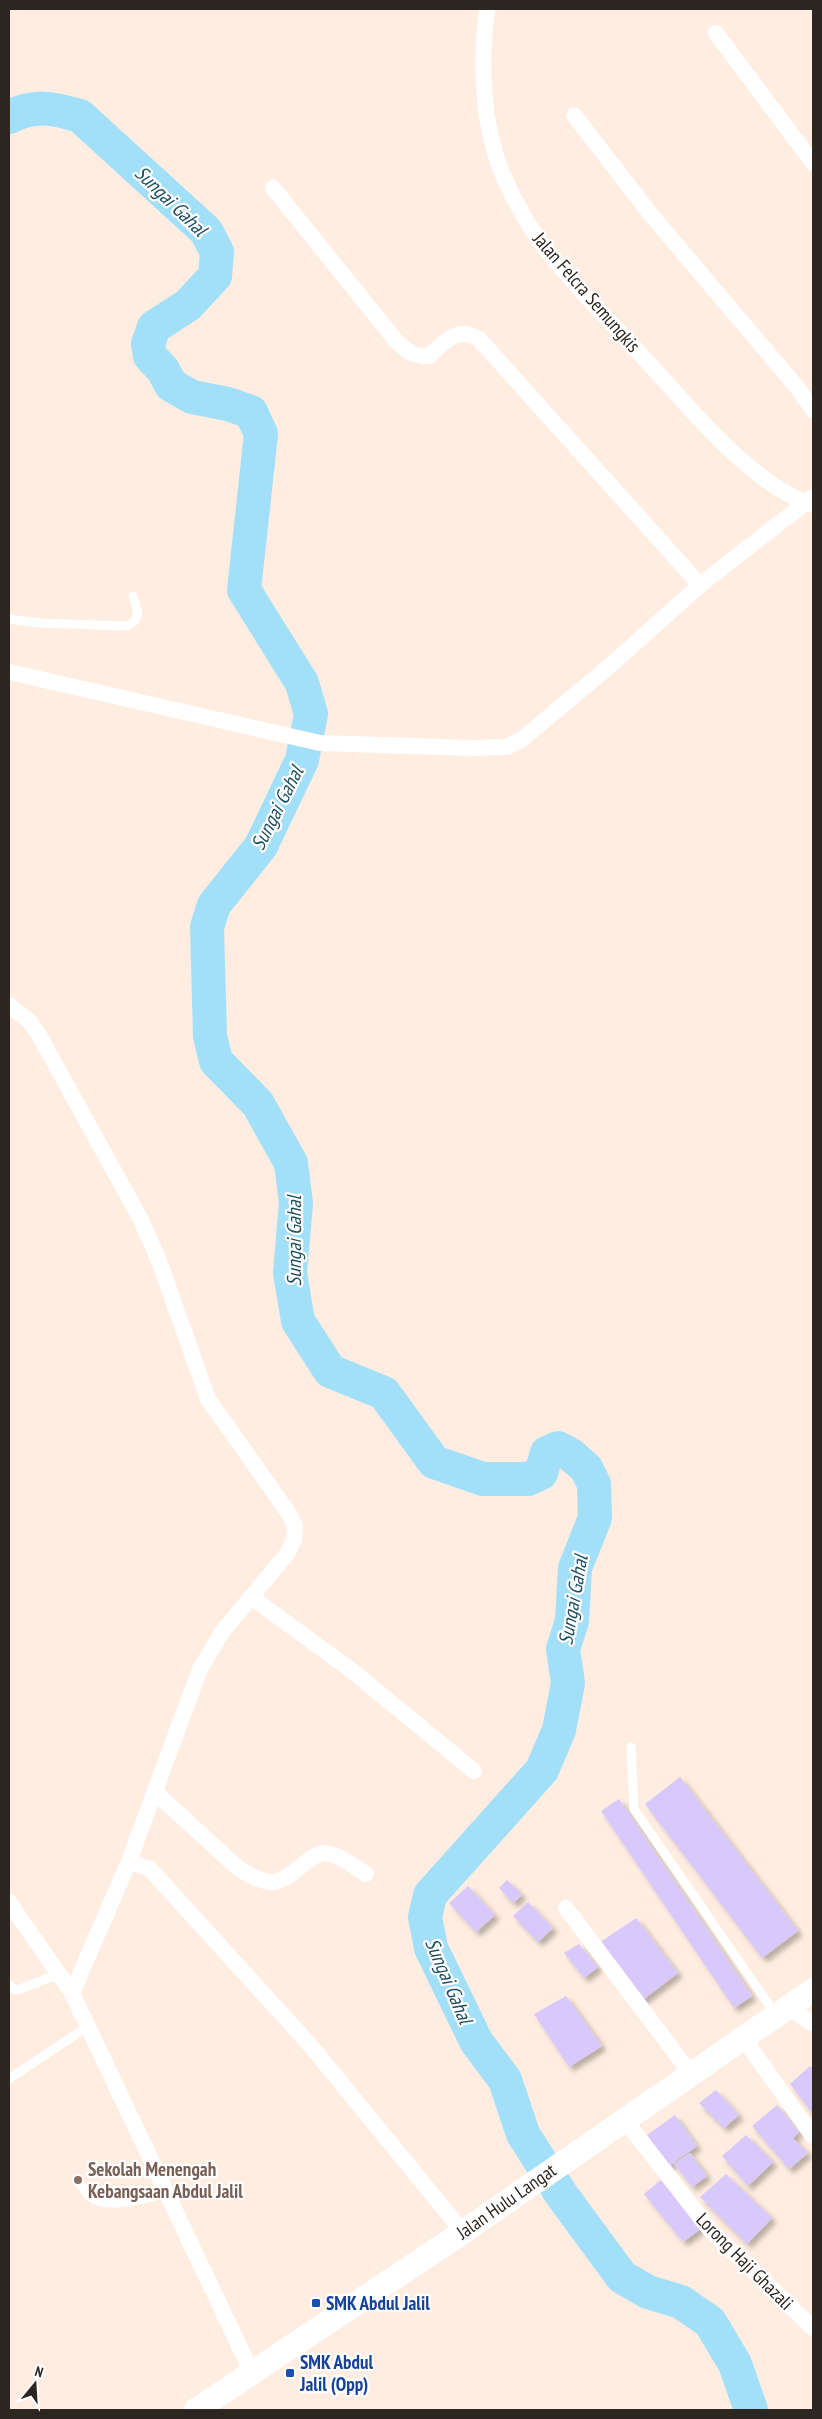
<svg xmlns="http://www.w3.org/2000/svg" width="822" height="2419" font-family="'PT Sans Narrow',sans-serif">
	<defs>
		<filter id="shadow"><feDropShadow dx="4.5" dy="4.5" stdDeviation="2.5" flood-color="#0004"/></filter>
	</defs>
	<rect width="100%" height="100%" fill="#feede0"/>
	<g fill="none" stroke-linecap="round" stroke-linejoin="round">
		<path stroke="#a2dff8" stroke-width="34" d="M9,117C35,104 53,108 80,116L206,231L217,252L215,276L188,305L154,327L148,344L150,356L163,370L171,385L192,397L228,404L251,412L261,434L244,590L302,683L311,714L302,760L261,846L214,905L207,927L210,1036L216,1061L258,1104L291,1163L296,1203L290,1273L298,1321L330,1371L384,1393L434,1462L483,1479H528L541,1473L547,1453L558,1448L571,1455L586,1468L594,1484L595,1518L575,1568L572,1621L563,1649L568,1683L559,1730L542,1770L430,1895L425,1917L431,1948L476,2041L505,2080L523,2134L561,2194L622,2277L648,2292L681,2302L710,2322L735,2364L751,2410"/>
	</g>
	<g fill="#d8c8fb" filter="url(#shadow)">
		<polygon points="680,1777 798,1931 762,1958 645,1804"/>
		<polygon points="619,1799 752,1996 734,2008 601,1811"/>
		<polygon points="507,1880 522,1895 513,1903 499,1888"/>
		<polygon points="468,1886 495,1915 476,1932 449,1903"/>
		<polygon points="528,1902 553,1928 538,1942 513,1916"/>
		<polygon points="636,1918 678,1973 640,2002 599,1943"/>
		<polygon points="579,1944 598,1967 584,1978 564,1953"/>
		<polygon points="566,1996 602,2046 569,2067 534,2014"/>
		<polygon points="810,2066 813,2069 813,2114 790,2084"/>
		<polygon points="716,2090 739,2115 724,2128 699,2103"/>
		<polygon points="777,2105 799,2132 793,2138 808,2153 789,2169 752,2126"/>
		<polygon points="675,2115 697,2146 669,2166 647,2135"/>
		<polygon points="746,2135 773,2162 748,2186 722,2156"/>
		<polygon points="690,2153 707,2176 692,2187 674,2164"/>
		<polygon points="726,2174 772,2218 747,2244 700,2197"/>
		<polygon points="663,2178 703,2227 683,2242 644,2194"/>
	</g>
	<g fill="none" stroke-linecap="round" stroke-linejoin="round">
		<g stroke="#fff" stroke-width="9">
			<polyline points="9,619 40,623 127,626 135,621 138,613 133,596"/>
			<polyline points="631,1747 634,1809 776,2015"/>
			<polyline points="9,1985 15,1990 20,1989 59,1974"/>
			<polyline points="9,2079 87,2027"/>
			<path d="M79,2182C83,2187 87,2195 91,2198C110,2210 147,2198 167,2193"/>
		</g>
		<g stroke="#fff" stroke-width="16">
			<path d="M487,9C480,61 482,123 502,173C513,198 528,226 545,248C575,287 611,322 644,358C689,406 749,484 813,505"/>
			<polyline points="716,33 813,163"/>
			<polyline points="574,115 652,216 796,386 813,410"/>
			<path d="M273,188L397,342C408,352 415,357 429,356C447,341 455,326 479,339L700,585"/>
			<polyline points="9,672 320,743 473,748 507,747 521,740 612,664 700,585 813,497"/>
			<polyline points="9,1005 29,1021 39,1035 140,1218 158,1258 208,1399 290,1515 295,1527 294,1539 287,1554 222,1632 200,1669 129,1861 72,1993 252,2373"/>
			<polyline points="251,1597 351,1670 474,1771"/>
			<path d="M155,1792L239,1869C277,1891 279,1883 310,1859C315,1856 319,1853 324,1853C339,1854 354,1867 366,1874"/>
			<polyline points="129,1861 150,1869 310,2045 463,2232"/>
			<polyline points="9,1902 72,1993"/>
			<polyline points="566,1908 691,2074"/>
			<polyline points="788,2007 813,2024"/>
			<polyline points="743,2038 813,2136"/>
			<polyline points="624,2119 711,2231 813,2328"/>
		</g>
		<polyline stroke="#fff" stroke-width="24" points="196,2410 463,2232 813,1990"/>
	</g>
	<circle fill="#8d6e63" stroke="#fff" stroke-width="2" cx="78" cy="2180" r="5"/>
	<g fill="#1a4fb4" stroke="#fff" stroke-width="2">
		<rect x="311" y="2298" width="10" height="10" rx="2.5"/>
		<rect x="285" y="2368" width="10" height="10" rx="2.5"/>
	</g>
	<g text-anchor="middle" stroke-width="4.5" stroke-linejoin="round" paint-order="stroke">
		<g font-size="19" fill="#2c2621" stroke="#fff">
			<text transform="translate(587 292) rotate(49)" y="7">Jalan Felcra Semungkis</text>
			<text transform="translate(506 2201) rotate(-35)" y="7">Jalan Hulu Langat</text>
			<text transform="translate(745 2261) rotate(45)" y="7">Lorong Haji Ghazali</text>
		</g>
		<g font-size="19" font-weight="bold" fill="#785e54" stroke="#fff" text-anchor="start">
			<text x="88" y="2176">Sekolah Menengah<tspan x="88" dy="22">Kebangsaan Abdul Jalil</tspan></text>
		</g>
		<g font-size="19" font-weight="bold" fill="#164399" stroke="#fff" text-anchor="start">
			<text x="326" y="2310">SMK Abdul Jalil</text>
			<text x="300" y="2369">SMK Abdul<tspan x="300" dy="22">Jalil (Opp)</tspan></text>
		</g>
		<g font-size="20" font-style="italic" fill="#1e4f61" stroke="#fff">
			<text transform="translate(171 201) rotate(44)" y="7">Sungai Gahal</text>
			<text transform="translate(277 808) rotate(-63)" y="7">Sungai Gahal</text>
			<text transform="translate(294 1241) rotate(-90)" y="7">Sungai Gahal</text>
			<text transform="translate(573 1600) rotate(-80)" y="7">Sungai Gahal</text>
			<text transform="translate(449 1981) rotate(67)" y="7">Sungai Gahal</text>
		</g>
	</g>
	<rect width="822" height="2419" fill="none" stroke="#2c2621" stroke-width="20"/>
	<g transform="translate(35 2384) rotate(18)" stroke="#ffffff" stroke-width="4" paint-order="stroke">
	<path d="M0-4L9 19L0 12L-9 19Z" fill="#2c2621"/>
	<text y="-8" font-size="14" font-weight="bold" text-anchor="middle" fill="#2c2621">N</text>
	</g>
</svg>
